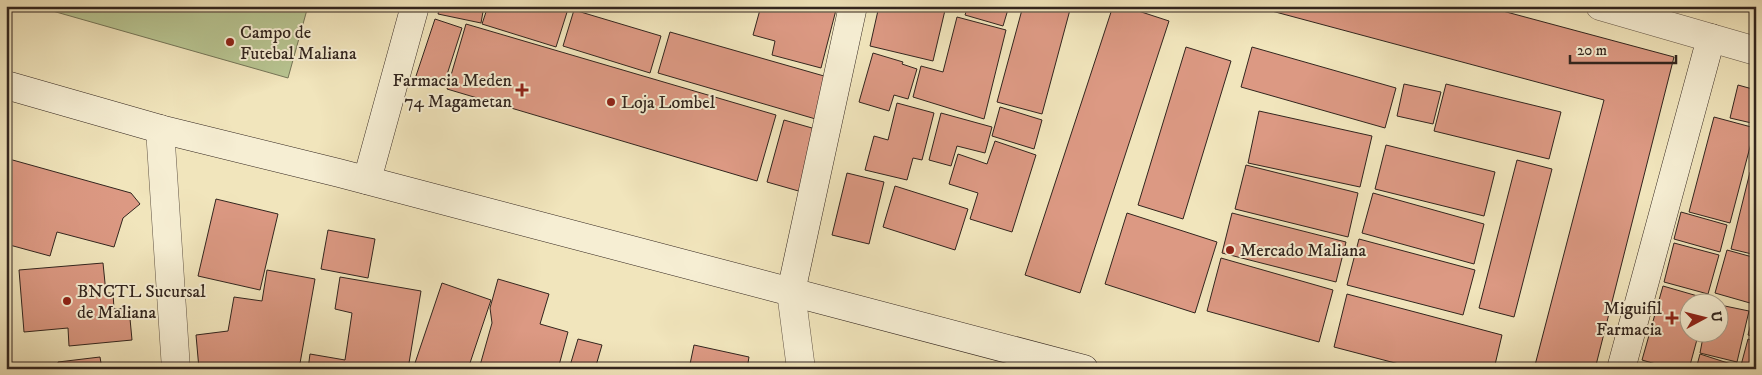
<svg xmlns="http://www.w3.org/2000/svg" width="1762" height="375" font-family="'IM FELL DW Pica',serif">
	<rect width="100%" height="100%" fill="#f1e5bc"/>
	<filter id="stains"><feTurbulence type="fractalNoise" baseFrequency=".004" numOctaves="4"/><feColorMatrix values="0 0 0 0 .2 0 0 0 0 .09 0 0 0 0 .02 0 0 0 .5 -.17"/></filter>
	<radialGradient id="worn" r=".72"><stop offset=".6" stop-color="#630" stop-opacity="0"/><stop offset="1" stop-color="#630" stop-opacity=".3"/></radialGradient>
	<polygon fill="#b8c592" stroke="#757558" points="35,6 308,6 288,78"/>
	<g fill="#dc9983" stroke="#32251e">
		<polygon points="440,6 484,6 481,23 438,14"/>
		<polygon points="488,6 560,6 568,9 556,47 482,24"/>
		<polygon points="761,6 837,6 821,68 772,55 775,41 753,35"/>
		<polygon points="879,6 946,6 933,61 870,46"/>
		<polygon points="968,6 1009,6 1003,26 965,15"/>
		<polygon points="1023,6 1071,6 1042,114 997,102"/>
		<polygon points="1113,6 1123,6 1169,21 1080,293 1025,275"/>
		<polygon points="1253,6 1484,6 1674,57 1595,369 1534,369 1604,100"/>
		<polygon points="574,10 661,36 650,73 563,46"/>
		<polygon points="957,17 1006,30 984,119 913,97 921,66 943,72"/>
		<polygon points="435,19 462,28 443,87 415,79"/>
		<polygon points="466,24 776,115 757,181 447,89"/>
		<polygon points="670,32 831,78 819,120 658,73"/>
		<polygon points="1186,47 1231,61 1183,219 1138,205"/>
		<polygon points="1252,47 1396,88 1385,128 1241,87"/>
		<polygon points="873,53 903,62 902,64 917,69 908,99 894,95 889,111 859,102"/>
		<polygon points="1404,84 1441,92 1433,124 1397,116"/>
		<polygon points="1446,84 1561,112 1549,159 1434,131"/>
		<polygon points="1738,85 1756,90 1756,124 1730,118"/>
		<polygon points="897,103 934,113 922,160 913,158 907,180 865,170 874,136 888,140"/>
		<polygon points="1000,107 1042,120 1034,149 992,136"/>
		<polygon points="1259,111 1372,136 1360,187 1248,163"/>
		<polygon points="941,113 992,127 985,153 957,146 951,166 929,160"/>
		<polygon points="1714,117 1755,128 1730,223 1689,212"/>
		<polygon points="784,120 819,130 802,192 767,182"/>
		<polygon points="995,141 1036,155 1012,232 970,219 978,193 949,184 958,154 987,164"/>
		<polygon points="1386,145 1495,172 1484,216 1375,189"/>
		<polygon points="9,159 131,193 140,204 123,218 114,247 57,232 50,256 6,244 6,170"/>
		<polygon points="1517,160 1552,169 1514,317 1479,308"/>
		<polygon points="1246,165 1358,193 1348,237 1235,209"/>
		<polygon points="1750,172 1756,174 1756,255 1731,249"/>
		<polygon points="847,173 884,182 869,244 832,235"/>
		<polygon points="895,186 968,209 955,250 883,227"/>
		<polygon points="1373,193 1484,224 1474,264 1362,233"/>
		<polygon points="216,199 278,214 260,290 198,276"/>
		<polygon points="1681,212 1727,225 1720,252 1674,239"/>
		<polygon points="1127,213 1217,242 1195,313 1105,284"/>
		<polygon points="1232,213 1346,242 1336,282 1222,253"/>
		<polygon points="328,230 375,239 368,278 321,269"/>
		<polygon points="1359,239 1475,270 1463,315 1347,285"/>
		<polygon points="1674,243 1719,255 1708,294 1664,282"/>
		<polygon points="1727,250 1756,258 1756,290 1754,290 1750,303 1715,293"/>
		<polygon points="1221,258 1333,290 1319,342 1207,311"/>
		<polygon points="103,263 106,293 113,293 114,309 129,308 132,340 69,346 68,328 24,332 19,270"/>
		<polygon points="267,270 315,279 299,369 199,369 196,335 228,331 234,297 262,301"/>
		<polygon points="340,277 421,291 408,369 308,369 310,354 345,360 352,313 335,309"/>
		<polygon points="498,279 549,294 540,324 568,332 558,369 479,369 492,323 490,308"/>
		<polygon points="442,283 491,300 468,369 413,369"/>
		<polygon points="1663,286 1708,299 1708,302 1690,302 1690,332 1699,332 1689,369 1673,369 1642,360"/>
		<polygon points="1347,294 1502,335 1494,369 1418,369 1334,347"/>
		<polygon points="1756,304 1756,337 1748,335"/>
		<polygon points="1720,305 1749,311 1737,362 1700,353 1704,332 1720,332"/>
		<polygon points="578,339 602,345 595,369 569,369"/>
		<polygon points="1748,339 1756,342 1756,369 1740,369"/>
		<polygon points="694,345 749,357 747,369 689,369"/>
		<polygon points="1700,354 1737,366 1736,369 1696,369"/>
		<polygon points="100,357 102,369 58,369 58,362"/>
	</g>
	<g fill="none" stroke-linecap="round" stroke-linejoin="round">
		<defs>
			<g id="street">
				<polyline points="1600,6 1756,51"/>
				<polyline points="160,129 176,369"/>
				<polyline points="791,292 801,369"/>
			</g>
			<g id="secondary">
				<polyline points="6,85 160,129 339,173 1084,369"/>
				<polyline points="367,180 415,6"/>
				<polyline points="791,292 853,6"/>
				<polyline points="1621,369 1711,38"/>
			</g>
		</defs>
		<use href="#street" stroke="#625546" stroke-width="29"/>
		<use href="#secondary" stroke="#32251e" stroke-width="29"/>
		<use href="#street" stroke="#f6eed3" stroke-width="28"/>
		<use href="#secondary" stroke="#f6eed3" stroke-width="28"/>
	</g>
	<g fill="#8f2418" stroke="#f6eed3" stroke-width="2">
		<circle cx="230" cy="42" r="5"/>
		<path d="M519.5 82.5h5v5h5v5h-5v5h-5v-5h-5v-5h5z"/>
		<circle cx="611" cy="102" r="5"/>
		<circle cx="1230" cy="250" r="5"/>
		<circle cx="67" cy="301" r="5"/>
		<path d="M1669.5 310.5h5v5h5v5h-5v5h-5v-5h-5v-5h5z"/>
	</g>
	<g text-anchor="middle" stroke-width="4" stroke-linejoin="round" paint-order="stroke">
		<g font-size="18" fill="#32251e" stroke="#f6eed3" text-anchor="start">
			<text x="240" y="38">Campo de<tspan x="240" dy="21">Futebal Maliana</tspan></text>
			<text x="512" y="86" text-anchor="end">Farmacia Meden<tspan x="512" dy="21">74 Magametan</tspan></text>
			<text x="621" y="108">Loja Lombel</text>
			<text x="1240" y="256">Mercado Maliana</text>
			<text x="77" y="297">BNCTL Sucursal<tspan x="77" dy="21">de Maliana</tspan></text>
			<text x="1662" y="314" text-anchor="end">Miguifil<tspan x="1662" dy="21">Farmacia</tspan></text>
		</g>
	</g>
	<rect width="1762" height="375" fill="none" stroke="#f1e5bc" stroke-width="25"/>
	<rect x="8" y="8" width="1747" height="360" fill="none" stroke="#32251e" stroke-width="2.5"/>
	<rect x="12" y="12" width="1737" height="350" fill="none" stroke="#32251e"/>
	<g transform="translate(1704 318) rotate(83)"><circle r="24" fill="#f6eed3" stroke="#a89e8b"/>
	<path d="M0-4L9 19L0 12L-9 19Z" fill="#8f2418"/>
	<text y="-8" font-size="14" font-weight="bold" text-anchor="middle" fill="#32251e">U</text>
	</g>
	<path d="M1570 55v8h106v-8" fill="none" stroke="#32251e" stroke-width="2.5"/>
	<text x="1577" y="55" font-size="15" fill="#32251e" stroke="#f6eed3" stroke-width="4" paint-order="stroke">20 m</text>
	<rect width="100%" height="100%" filter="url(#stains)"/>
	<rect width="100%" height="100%" fill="url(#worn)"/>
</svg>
